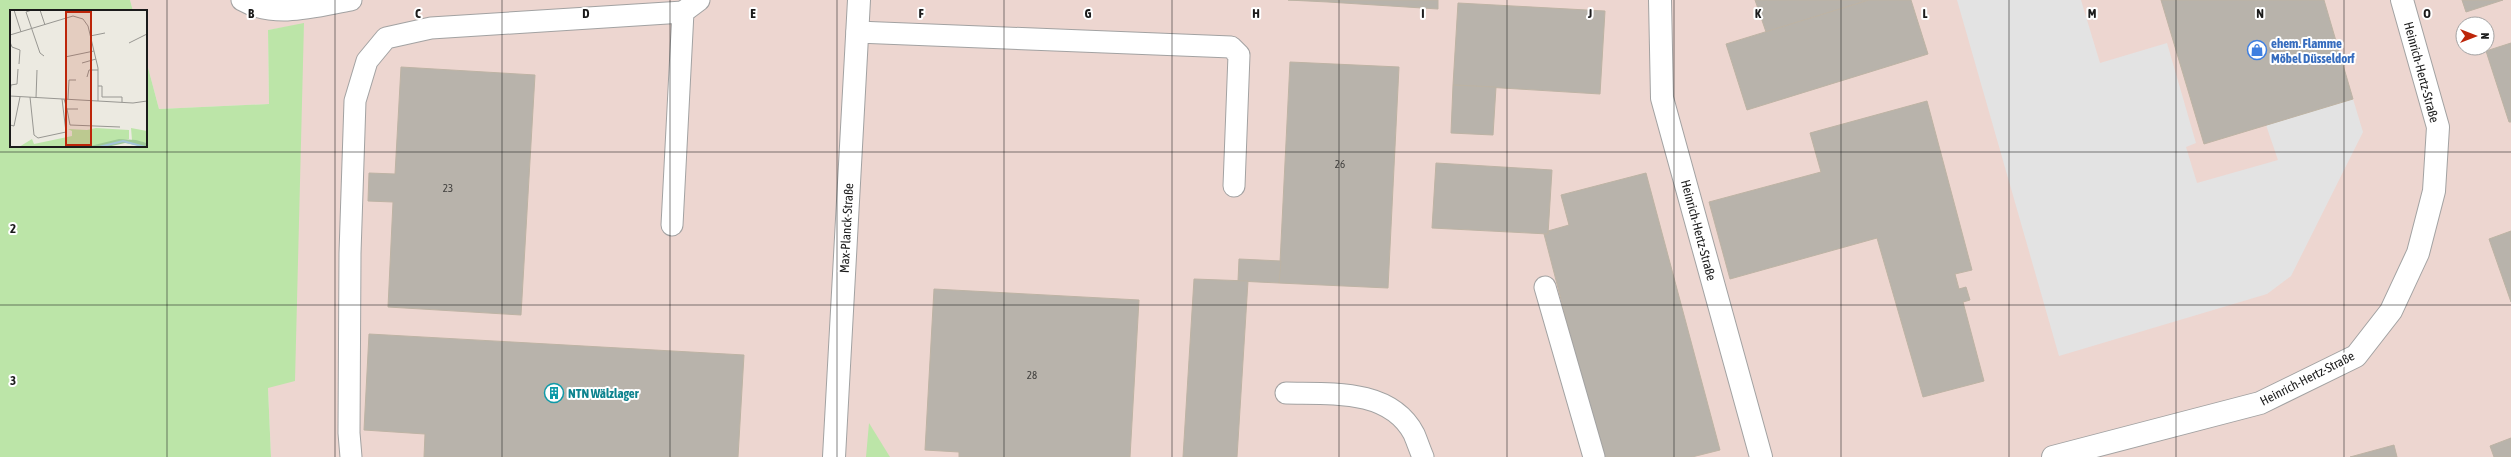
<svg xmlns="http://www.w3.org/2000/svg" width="2511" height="457" font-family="'Asap Condensed',sans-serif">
	<rect width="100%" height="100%" fill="#eceae1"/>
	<path fill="#edd6d0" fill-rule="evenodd" d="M130,0H2511V457H271L268,388L304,24L268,30L269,104L159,109L146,60V11H133ZM2463,24H2487V48H2463Z"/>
	<g fill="#bce5a8">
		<polygon points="0,0 130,0 133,11 11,11 11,146 146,146 146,60 159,109 269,104 268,30 304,23 295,381 268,388 271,457 0,457"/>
		<polygon points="869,423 890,457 866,457"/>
	</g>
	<polygon fill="#e3e3e3" points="1957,0 2081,0 2100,63 2167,43 2196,143 2186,147 2197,183 2278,160 2266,125 2353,99 2363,132 2291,276 2267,294 2059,356"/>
	<g fill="#b8b3ab" stroke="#bdb3a4">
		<polygon points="1288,0 1328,0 1328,2"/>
		<polygon points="1328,0 1438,0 1438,9 1328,2"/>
		<polygon points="1755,0 1869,0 1766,32"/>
		<polygon points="1869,0 1911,0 1928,54 1747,110 1726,44"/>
		<polygon points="2161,0 2324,0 2353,99 2204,144"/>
		<polygon points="2462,0 2503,0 2466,12"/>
		<polygon points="1458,3 1605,11 1600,94 1453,85"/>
		<polygon points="2511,43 2511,122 2509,122 2486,51"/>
		<polygon points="1290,62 1399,67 1388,288 1279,283"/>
		<polygon points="401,67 535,75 521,315 388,307 393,202 368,201 369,173 395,174"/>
		<polygon points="1453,85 1496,87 1493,135 1451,133"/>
		<polygon points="1927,101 1972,270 1955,274 1959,289 1966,287 1970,300 1963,302 1984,381 1923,397 1877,238 1730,279 1709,202 1821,172 1810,133"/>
		<polygon points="1436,163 1552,170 1548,234 1432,228"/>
		<polygon points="1646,173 1720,450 1692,457 1602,457 1544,234 1548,234 1548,231 1569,225 1561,195"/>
		<polygon points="2511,231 2511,302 2489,239"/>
		<polygon points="1239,259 1281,261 1279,283 1238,281"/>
		<polygon points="1194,279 1248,281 1237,457 1183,457"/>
		<polygon points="934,289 1139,300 1130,457 959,457 959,452 925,450"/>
		<polygon points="369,334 744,355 738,457 424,457 425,434 364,430"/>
		<polygon points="2511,438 2511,457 2494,457 2490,446"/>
		<polygon points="2394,445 2397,457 2350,457"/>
	</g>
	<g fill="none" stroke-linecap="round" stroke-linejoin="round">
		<defs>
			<g id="service">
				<path d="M242,0C275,19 317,6 351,0"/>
				<polyline points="857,32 1231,47 1239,55 1234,186"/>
				<polyline points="672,225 683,12 699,0"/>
				<polyline points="1545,287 1594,457"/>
				<path d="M1286,393C1329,394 1390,388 1414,434C1417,441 1420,450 1423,457"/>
				<polyline points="351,457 349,433 350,253 355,101 367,61 386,38 431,28 683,12"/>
			</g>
			<g id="minor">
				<polyline points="1660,0 1662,98 1761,457"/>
				<polyline points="2053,457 2260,403 2356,356 2391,311 2418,253 2434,191 2438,127 2402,0"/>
			</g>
			<polyline id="tertiary" points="834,457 859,0"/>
		</defs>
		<use href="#service" stroke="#a2a2a2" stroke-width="23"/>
		<use href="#minor" stroke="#a2a2a2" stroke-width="24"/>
		<use href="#tertiary" stroke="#a2a2a2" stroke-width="24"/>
		<use href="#service" stroke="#fff" stroke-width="21"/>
		<use href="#minor" stroke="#fff" stroke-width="22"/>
		<use href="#tertiary" stroke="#fff" stroke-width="22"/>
	</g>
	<path fill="none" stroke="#1b1b1b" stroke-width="1" stroke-opacity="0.55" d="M167,0V457M335,0V457M502,0V457M670,0V457M837,0V457M1004,0V457M1172,0V457M1339,0V457M1507,0V457M1674,0V457M1841,0V457M2009,0V457M2176,0V457M2344,0V457M0,152H2511M0,305H2511"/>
	<defs>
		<symbol id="shop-ring" viewBox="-11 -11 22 22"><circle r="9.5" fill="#fff" stroke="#3f7fe0" stroke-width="1.5"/><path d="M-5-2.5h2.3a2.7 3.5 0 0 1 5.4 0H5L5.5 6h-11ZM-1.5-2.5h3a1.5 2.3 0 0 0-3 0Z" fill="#3f7fe0"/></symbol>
		<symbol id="building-ring" viewBox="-11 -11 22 22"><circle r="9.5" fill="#fff" stroke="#0f9aa8" stroke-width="1.5"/><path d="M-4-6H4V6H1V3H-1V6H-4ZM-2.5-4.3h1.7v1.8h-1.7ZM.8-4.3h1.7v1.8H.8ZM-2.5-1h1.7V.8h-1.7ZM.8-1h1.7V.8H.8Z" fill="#0f9aa8"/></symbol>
	</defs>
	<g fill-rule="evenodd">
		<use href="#shop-ring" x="2246" y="39" width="22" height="22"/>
		<use href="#building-ring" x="543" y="382" width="22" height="22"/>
	</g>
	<g text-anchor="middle" stroke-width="4" stroke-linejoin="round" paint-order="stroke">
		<g font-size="11" fill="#42413f">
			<text x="1340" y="168">26</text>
			<text x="448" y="192">23</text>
			<text x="1032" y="379">28</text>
		</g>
		<g font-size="13" font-weight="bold" fill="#366cbe" stroke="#fff" text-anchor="start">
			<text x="2271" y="48">ehem. Flamme<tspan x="2271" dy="15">Möbel Düsseldorf</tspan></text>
		</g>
		<g font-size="13" fill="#1b1b1b" stroke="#fff">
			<text transform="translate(2422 72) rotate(75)" y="5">Heinrich-Hertz-Straße</text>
			<text transform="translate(846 228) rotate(-87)" y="5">Max-Planck-Straße</text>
			<text transform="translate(1699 230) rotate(75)" y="5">Heinrich-Hertz-Straße</text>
			<text transform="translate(2307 378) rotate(-27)" y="5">Heinrich-Hertz-Straße</text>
		</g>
		<g font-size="13" font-weight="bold" fill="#0d838f" stroke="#fff" text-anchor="start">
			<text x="568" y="398">NTN Wälzlager</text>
		</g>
	</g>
	<g transform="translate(10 10)">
		<rect width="137" height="137" fill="#eceae1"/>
		<path d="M86,118L119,120V129L76,137H9L22,129L24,134L62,126V121L58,119L77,120ZM121,118L137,121V133L122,130Z" fill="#bce5a8"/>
		<path d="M109,129L126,130L137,133V137L115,133L97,137H76Z" fill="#9eca97"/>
		<path fill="none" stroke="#a2c4d9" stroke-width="2" d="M89,137L113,131L135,137"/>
		<path fill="none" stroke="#989792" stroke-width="1" d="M4,0L11,22M22,0L16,2L30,43L34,46M30,0L35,15M0,25L63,6L73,9L78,16L88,58V91M80,26L95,23M0,32L2,37L10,40L9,54M119,33L137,24M55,47L84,41M72,53L86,49M77,67L79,60H88M88,76H92V87H112V92M0,83L1,75L7,74L8,59M0,86L123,93L137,91M20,87L24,125L28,128L56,122L52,89M26,88L27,60M54,89L57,99H68M58,89L59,70H66M57,99L60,115L110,117M0,115L4,116L10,87"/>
		<path fill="#bd2509" fill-opacity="0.15" stroke="#bd2509" stroke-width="2" d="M56,2H81V135H56Z"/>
		<rect width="137" height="137" fill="none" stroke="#1b1b1b" stroke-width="2"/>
	</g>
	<g font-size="13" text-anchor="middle" font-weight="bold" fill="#1b1b1b" stroke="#fff" stroke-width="4" stroke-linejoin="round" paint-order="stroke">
		<text x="251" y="18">B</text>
		<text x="418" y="18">C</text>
		<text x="586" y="18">D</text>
		<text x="753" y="18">E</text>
		<text x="921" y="18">F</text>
		<text x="1088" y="18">G</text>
		<text x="1256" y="18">H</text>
		<text x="1423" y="18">I</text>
		<text x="1590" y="18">J</text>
		<text x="1758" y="18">K</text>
		<text x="1925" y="18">L</text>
		<text x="2092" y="18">M</text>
		<text x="2260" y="18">N</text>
		<text x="2427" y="18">O</text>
		<text x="13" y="233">2</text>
		<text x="13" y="385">3</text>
	</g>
	<g transform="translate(2475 36) rotate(90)"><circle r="19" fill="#ffffff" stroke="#a4a4a4"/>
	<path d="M0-3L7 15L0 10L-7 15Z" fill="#bd2509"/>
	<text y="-6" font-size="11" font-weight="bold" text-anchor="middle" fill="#1b1b1b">N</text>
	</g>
</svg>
